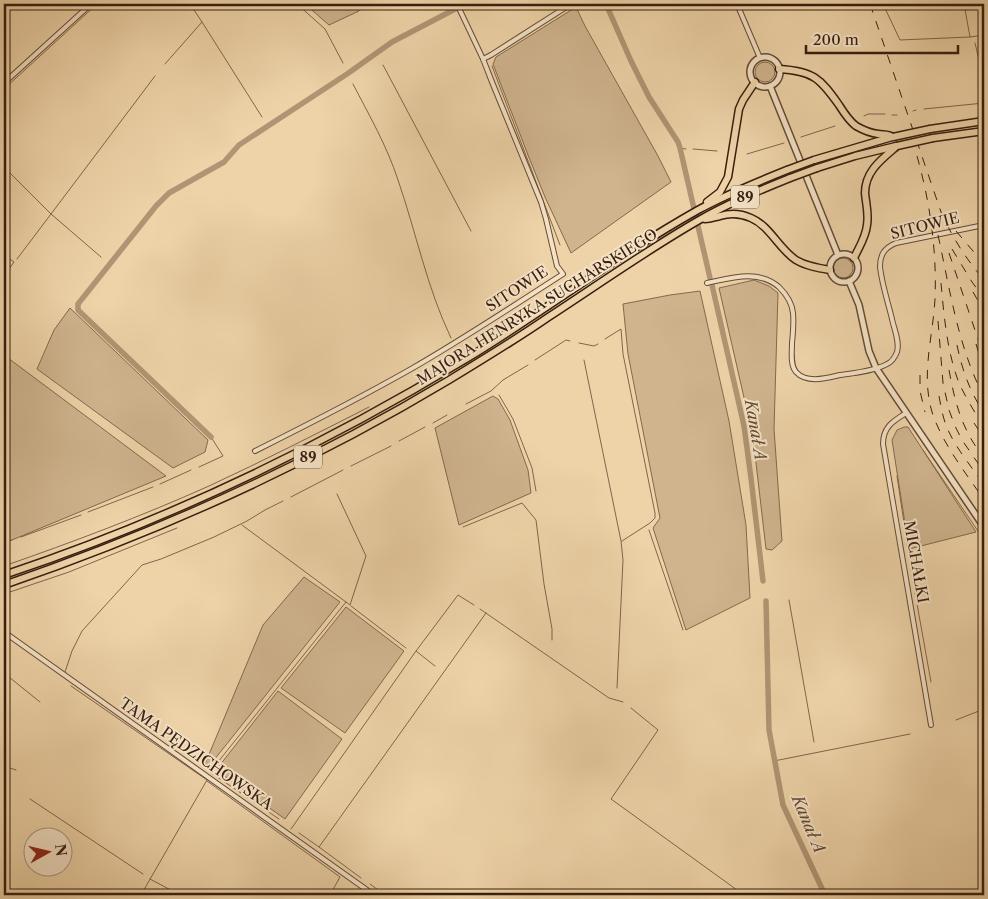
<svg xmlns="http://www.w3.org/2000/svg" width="988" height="899" font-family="'Libre Caslon Text',serif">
	<rect width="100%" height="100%" fill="#eed3a8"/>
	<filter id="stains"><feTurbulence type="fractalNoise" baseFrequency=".004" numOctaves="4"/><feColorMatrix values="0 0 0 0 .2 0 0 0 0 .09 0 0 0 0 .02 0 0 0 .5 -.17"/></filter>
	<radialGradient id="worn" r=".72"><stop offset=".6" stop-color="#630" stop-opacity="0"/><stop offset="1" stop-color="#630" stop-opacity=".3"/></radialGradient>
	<g fill="#cfb48e" stroke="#83694e">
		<polygon points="305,4 358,4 359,11 329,25"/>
		<polygon points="576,7 585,26 658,156 671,182 571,253 545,197 528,155 493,64 496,57"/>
		<circle cx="765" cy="72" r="10"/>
		<circle cx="843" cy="268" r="10"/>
		<polygon points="754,280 769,286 778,293 774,429 782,541 772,550 766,549 753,437 719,288"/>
		<polygon points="700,291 729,421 746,525 750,598 686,630 653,528 660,518 628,354 623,304 670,295"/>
		<polygon points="70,308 208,440 205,452 173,468 37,369 54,330"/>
		<polygon points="4,355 166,476 12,540 4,542"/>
		<polygon points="493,396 498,399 510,420 528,470 531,493 459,525 435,428"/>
		<polygon points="904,427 908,427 976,532 909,549 892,440 897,430"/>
		<polygon points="304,577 340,602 210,765 205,764 263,625"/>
		<polygon points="346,607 404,651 345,733 281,688"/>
		<polygon points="278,691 342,739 285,819 216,770"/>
	</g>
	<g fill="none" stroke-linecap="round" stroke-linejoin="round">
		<g stroke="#80654c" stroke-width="1">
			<polyline points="297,4 325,29 343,63"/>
			<polyline points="883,4 900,40 970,37"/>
			<polyline points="964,4 970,37 984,35"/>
			<polyline points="461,5 464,4"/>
			<polyline points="202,22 262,117"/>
			<polyline points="975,43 984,81"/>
			<polyline points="165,64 202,22 190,4"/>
			<polyline points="383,65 471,231"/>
			<polyline points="492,66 560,245"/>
			<path d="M353,84C369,115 387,146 398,180C416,232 427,288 451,338"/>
			<polyline points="4,89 97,4"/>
			<polyline points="924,109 984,103"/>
			<polyline points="913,111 916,110"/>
			<polyline points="892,115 897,115"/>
			<polyline points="864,116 868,114 885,114"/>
			<polyline points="801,137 835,126"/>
			<polyline points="680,148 686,149"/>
			<polyline points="693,149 717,151"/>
			<polyline points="747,154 784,143"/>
			<polyline points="4,167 51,214 155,76"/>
			<polyline points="4,255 14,262 4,276"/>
			<polyline points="17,259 51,214 101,257"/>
			<polyline points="605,339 621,329 623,354 655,513 655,518 650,523 622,541"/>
			<polyline points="579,343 594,346 598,344"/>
			<polyline points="535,360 566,340 570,341"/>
			<polyline points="584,360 621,541 623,560 617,688"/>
			<polyline points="499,395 513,419 532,468 536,491"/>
			<polyline points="466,404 491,391 503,380 528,365"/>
			<polyline points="433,423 447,415"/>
			<polyline points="399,441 425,427"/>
			<polyline points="923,450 984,540"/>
			<polyline points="351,466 391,446"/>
			<polyline points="199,467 223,456 211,437"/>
			<polyline points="897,476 912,576 931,682"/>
			<polyline points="160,484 191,470"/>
			<polyline points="291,497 343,470"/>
			<polyline points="88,512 153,487"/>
			<polyline points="242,525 350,605 366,556 337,494"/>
			<polyline points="463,527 522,503 536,520 544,584 552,629 552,640"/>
			<polyline points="649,530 683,630"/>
			<polyline points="21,537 81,515"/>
			<polyline points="4,543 12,540"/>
			<path d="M4,566C73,542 142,516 209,486C263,461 316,434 369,407"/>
			<polyline points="4,594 69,572 177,528"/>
			<polyline points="789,600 814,742"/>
			<polyline points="351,606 406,648"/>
			<polyline points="480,609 609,698 623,702"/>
			<polyline points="435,666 416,651 458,595 474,605"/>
			<polyline points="65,672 72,651 82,631 142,565 161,559 214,537 247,521 265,510 283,501"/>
			<polyline points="4,673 40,702"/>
			<polyline points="71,686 207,780 141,895"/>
			<polyline points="631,708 658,730 611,799 744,895"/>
			<polyline points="956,720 984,709"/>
			<polyline points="774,761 910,734"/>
			<polyline points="4,766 16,770"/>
			<polyline points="207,781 340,877 330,895"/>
			<polyline points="30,799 143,874"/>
			<polyline points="279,819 210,772 346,602"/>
			<polyline points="291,829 416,651"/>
			<polyline points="299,833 319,847"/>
			<polyline points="361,878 319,847 486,613"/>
			<polyline points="150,879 180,895"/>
			<polyline points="370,884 385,895"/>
		</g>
		<g stroke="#b09574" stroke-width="5.5">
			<polyline points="606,4 631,61 649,97 678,142 680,148 710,278"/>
			<polyline points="712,285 744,426 751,478 763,581"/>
			<polyline points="211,437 78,310 78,304 156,206 169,193 224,162 239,145 347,74 392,42 457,8"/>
			<polyline points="766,601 769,730 783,805 825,895"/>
		</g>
		<defs>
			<g id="minor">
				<polyline points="737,4 760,58"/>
				<polyline points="483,59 491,55 571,4"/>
				<polyline points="4,83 91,4"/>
				<path d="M707,283C731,278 758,269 779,287C786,294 792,302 793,313C794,323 793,333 792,343C792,352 790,365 796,372C807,384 827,378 840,375C854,373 875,371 887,364C892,362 895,357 897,352C900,342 894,329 892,319C888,302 882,285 880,267C880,255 884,248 896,243L984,225"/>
				<path d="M906,413C893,421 883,427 883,444L931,725"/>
				<path d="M255,451C307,425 360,398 411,369C463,339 513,306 563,274L557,266L546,219L541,202L492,82L483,59L457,4"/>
				<polyline points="4,632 374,895"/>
			</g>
			<g id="tertiary">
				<circle cx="765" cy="72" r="15"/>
				<polyline points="770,86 838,255"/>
				<circle cx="844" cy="268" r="14"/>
				<polyline points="849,281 859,305 869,351 876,368 984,527"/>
			</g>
			<g id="trunk">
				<path d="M779,69C813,71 820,78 839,105C844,113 849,121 856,126C863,130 870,133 878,134C884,135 888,134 893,137"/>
				<polyline points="930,129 984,121"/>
				<polyline points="933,138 984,131"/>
				<polyline points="814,160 892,137"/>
				<polyline points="817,168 855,156 896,146"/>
				<polyline points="707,202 720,192 728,177 739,109 743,100 755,82"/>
				<path d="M705,219C711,219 715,217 720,216C730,213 742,214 751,218C770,226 779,249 796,260C806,266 818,268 830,270"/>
				<path d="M854,258C859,247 866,237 867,225C869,214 866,204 865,193C865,171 882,159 897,146"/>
				<path d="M4,575C163,522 322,446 466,359C545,311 618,255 698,210C727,194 757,182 787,170"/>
				<path d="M4,585C158,532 309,464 449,380C482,360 515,340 547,318C598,285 648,249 701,219C729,203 760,190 790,178"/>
			</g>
		</defs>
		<use href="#minor" stroke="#654b35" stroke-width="6"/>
		<use href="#tertiary" stroke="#654b35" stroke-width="8"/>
		<use href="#trunk" stroke="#371e0f" stroke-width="9"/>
		<use href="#minor" stroke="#f4e2c6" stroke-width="4"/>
		<use href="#tertiary" stroke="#f4e2c6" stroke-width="5"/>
		<use href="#trunk" stroke="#eed3a8" stroke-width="6"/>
		<g stroke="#371e0f" stroke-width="1" stroke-dasharray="9 9" stroke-linecap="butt">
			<path d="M870,4L941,212C952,237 966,259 984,280"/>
			<path d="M917,156C930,202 937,251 935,299C933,338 920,376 933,415C944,446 966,473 984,500"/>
			<polyline points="956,231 984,264"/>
			<path d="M938,235C950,290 958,347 984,397"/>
			<polyline points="952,249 972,282 984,298"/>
			<polyline points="949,253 978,339 984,352"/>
			<path d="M941,283C944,316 947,352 959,383C966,398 975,413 984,427"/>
			<polyline points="973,292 984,311"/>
			<polyline points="938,321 943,383 949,410 955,426 962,440 984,472"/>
			<polyline points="976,344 984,370"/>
			<path d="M957,345C962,370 970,392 984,413"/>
			<path d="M949,370C953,392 958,415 969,435C973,443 979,451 984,459"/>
			<polyline points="920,375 920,391 925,412"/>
			<path d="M939,396C941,407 943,419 948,430C957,450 972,467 984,485"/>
			<polyline points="974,423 984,438"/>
		</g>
		<defs>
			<g id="trunk-bridge">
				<polyline points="893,137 930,129"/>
				<polyline points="897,146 933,138"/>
				<polyline points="787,170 814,160"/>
				<polyline points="790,178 817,168"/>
			</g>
		</defs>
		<use href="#trunk-bridge" stroke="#371e0f" stroke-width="9" stroke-linecap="butt"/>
		<use href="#trunk-bridge" stroke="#eed3a8" stroke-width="6"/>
	</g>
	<g text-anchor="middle" stroke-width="4" stroke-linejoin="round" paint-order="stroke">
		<g fill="#f4e2c6" stroke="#705946" stroke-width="1">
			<rect x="731" y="185.5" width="28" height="23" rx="4"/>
			<rect x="294" y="445.5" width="28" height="23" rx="4"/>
		</g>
		<g font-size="14" font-weight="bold" fill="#371e0f">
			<text x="745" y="202">89</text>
			<text x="308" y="462">89</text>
		</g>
		<g font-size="15" fill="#371e0f" stroke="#f4e2c6">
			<text transform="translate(925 226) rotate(-14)" y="5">SITOWIE</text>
			<text transform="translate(517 289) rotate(-33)" y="5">SITOWIE</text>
			<text transform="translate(537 307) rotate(-32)" y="5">MAJORA HENRYKA SUCHARSKIEGO</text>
			<text transform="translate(916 562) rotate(80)" y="5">MICHAŁKI</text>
			<text transform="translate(196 754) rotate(35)" y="5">TAMA PĘDZICHOWSKA</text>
		</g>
		<g font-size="16" font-style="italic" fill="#614832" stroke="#f4e2c6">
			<text transform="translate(756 430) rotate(80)" y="6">Kanał A</text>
			<text transform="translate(809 824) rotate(67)" y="6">Kanał A</text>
		</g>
	</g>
	<rect width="988" height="899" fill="none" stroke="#eed3a8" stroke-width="20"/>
	<rect x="5" y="5" width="978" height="889" fill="none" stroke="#371e0f" stroke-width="2.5"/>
	<rect x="10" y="10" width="968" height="879" fill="none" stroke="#371e0f"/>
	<g transform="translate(48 852) rotate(82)"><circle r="24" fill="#f4e2c6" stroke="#a8947d"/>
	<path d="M0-4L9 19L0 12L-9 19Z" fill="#8f2418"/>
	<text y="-8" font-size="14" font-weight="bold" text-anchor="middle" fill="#371e0f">N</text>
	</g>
	<path d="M806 45v8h152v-8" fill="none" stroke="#371e0f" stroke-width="2.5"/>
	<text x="813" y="45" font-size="15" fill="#371e0f" stroke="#f4e2c6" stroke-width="4" paint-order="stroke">200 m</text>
	<rect width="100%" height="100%" filter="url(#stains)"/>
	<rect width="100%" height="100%" fill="url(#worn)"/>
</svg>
